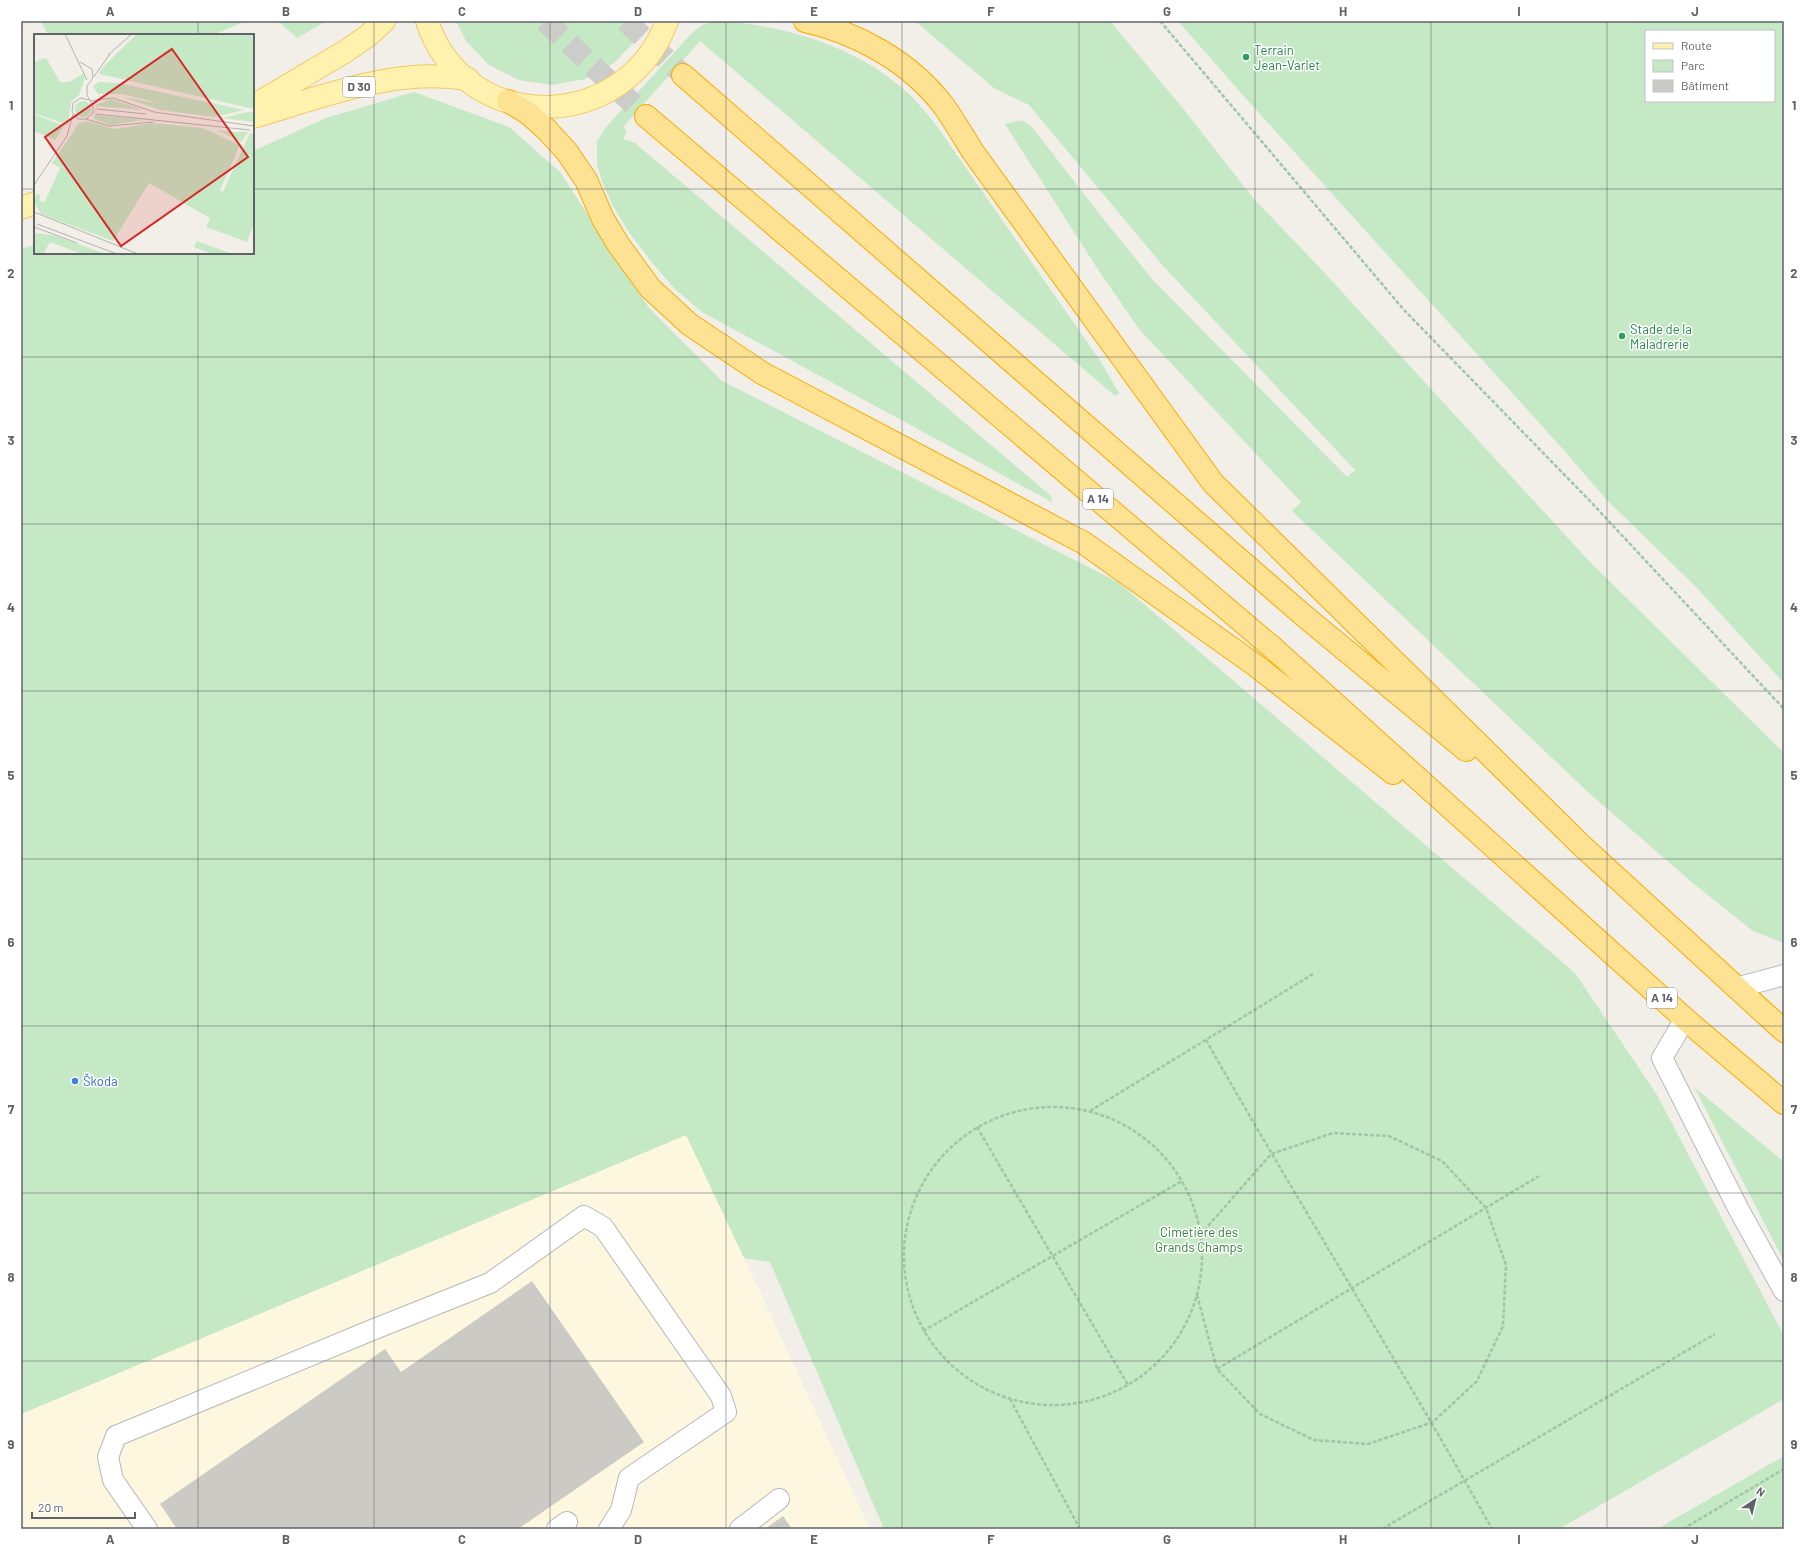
<svg xmlns="http://www.w3.org/2000/svg" width="1805" height="1550" font-family="Barlow,sans-serif">
	<rect width="100%" height="100%" fill="#f1efe8"/>
	<polygon fill="#fef7e0" points="687,1135 870,1529 21,1529 21,1414"/>
	<g fill="#c5e8c5" fill-rule="evenodd">
		<polygon points="41,21 246,21 213,35 48,35"/>
		<polygon points="278,21 327,21 297,38"/>
		<polygon points="456,21 645,21 637,39 614,63 585,79 552,85 519,80 489,65 466,41"/>
		<path d="M717,21C786,25 859,47 910,95C919,104 928,115 936,125L1101,362L1119,393L1115,396L700,41L623,127L627,132L623,139L635,143L1051,496L1052,502L702,312L675,289L654,265L630,234L613,206L603,184L597,165V141L607,126L691,34L702,25Z"/>
		<polygon points="915,21 1110,21 1185,111 1253,198 1320,268 1589,561 1784,753 1784,943 1753,931 1694,884 1589,793 1292,511 1301,502 1139,329 1097,268 1005,124 1022,120 1032,127 1101,216 1153,280 1347,477 1355,470 1164,267 1029,105 994,88"/>
		<path d="M1178,21H1784V683L1697,588L1606,499L1561,447L1241,93ZM1646,31H1774V101H1646Z"/>
		<polygon points="414,92 509,127 560,172 649,308 722,381 1118,582 1575,973 1657,1095 1784,1336 1784,1399 1559,1529 884,1529 770,1262 744,1258 686,1135 21,1414 21,249 35,245 35,253 253,253 253,151 326,118"/>
		<polygon points="1694,1087 1784,1162 1784,1261"/>
		<polygon points="1784,1456 1784,1529 1657,1529"/>
	</g>
	<g fill="#cccac5">
		<polygon points="532,1281 644,1442 518,1529 177,1529 160,1504 385,1349 401,1372"/>
		<polygon points="783,1516 792,1529 765,1529"/>
	</g>
	<g fill="none" stroke-linecap="round" stroke-linejoin="round">
		<g stroke="#ccccc8" stroke-width="22" stroke-dasharray="22 11" stroke-linecap="butt">
			<polyline points="545,21 646,116"/>
			<polyline points="626,21 683,75"/>
		</g>
		<defs>
			<g id="service">
				<polyline points="1736,988 1784,975"/>
				<polyline points="1685,1019 1662,1058 1739,1210 1784,1291"/>
				<polyline points="147,1529 113,1480 108,1457 116,1436 372,1330 490,1283 584,1216 603,1227 721,1396 726,1412 629,1478 621,1510 609,1529"/>
				<polyline points="557,1529 567,1522"/>
				<polyline points="740,1529 779,1499"/>
			</g>
			<g id="primary">
				<path d="M427,21C465,137 626,134 667,21"/>
				<polyline points="253,106 346,51 369,35 384,21"/>
				<path d="M253,117C322,97 395,67 468,79"/>
				<polyline points="21,208 35,203"/>
			</g>
			<g id="motorway">
				<path d="M805,21C858,33 910,62 943,105C954,120 963,136 973,152L1213,483L1581,845L1784,1031"/>
				<polyline points="683,75 1303,615 1466,750"/>
				<polyline points="508,101 529,114 547,130 567,152 586,180 603,219 618,244 650,288 689,324 762,373 1084,543 1255,665 1393,773"/>
				<polyline points="646,116 1273,648 1685,1019 1784,1103"/>
			</g>
		</defs>
		<use href="#service" stroke="#b5b8bc" stroke-width="22"/>
		<use href="#primary" stroke="#f2c960" stroke-width="24"/>
		<use href="#motorway" stroke="#f9ab00" stroke-width="24"/>
		<g stroke="#9cc7a9" stroke-width="2.5" stroke-dasharray="4 2" stroke-linecap="butt">
			<polyline points="1160,21 1404,310 1589,500 1784,709"/>
			<path d="M1206,1040C1299,1204 1400,1364 1492,1529"/>
			<circle cx="1053" cy="1256" r="149"/>
			<polyline points="1090,1111 1313,974"/>
			<polyline points="977,1127 1128,1385"/>
			<polyline points="1197,1295 1217,1369 1260,1414 1314,1440 1368,1444 1433,1422 1477,1381 1503,1326 1506,1265 1486,1208 1442,1161 1389,1136 1333,1133 1271,1154 1201,1234"/>
			<polyline points="923,1331 1182,1181"/>
			<polyline points="1217,1369 1539,1176"/>
			<polyline points="1010,1399 1080,1529"/>
			<polyline points="1382,1529 1715,1334"/>
			<polyline points="1683,1529 1784,1469"/>
		</g>
		<use href="#service" stroke="#fff" stroke-width="20"/>
		<use href="#primary" stroke="#fff2af" stroke-width="22"/>
		<use href="#motorway" stroke="#fde293" stroke-width="22"/>
	</g>
	<path fill="none" stroke="#5f6368" stroke-width="1" stroke-opacity="0.55" d="M198,21V35M374,21V1529M550,21V1529M726,21V1529M902,21V1529M1079,21V1529M1255,21V1529M1431,21V1529M1607,21V1529M21,189H35M253,189H1784M198,253V1529M21,357H1784M21,524H1784M21,691H1784M21,859H1784M21,1026H1784M21,1193H1784M21,1361H1784"/>
	<g fill="#2e9e5b" stroke="#fff" stroke-width="1.5">
		<circle cx="1246" cy="57" r="4"/>
		<circle cx="1622" cy="336" r="4"/>
	</g>
	<circle fill="#3f7fe0" stroke="#fff" stroke-width="1.5" cx="75" cy="1081" r="4"/>
	<g text-anchor="middle" stroke-width="3" stroke-linejoin="round" paint-order="stroke">
		<g fill="#fff" stroke="#8f9295" stroke-width="1">
			<rect x="343" y="77" width="32" height="20" rx="3"/>
			<rect x="1083" y="489" width="30" height="20" rx="3"/>
			<rect x="1647" y="988" width="30" height="20" rx="3"/>
		</g>
		<g font-size="12" font-weight="bold" fill="#5f6368">
			<text x="359" y="91">D 30</text>
			<text x="1098" y="503">A 14</text>
			<text x="1662" y="1002">A 14</text>
		</g>
		<g font-size="13" fill="#27864d" stroke="#fff" text-anchor="start">
			<text x="1254" y="55">Terrain<tspan x="1254" dy="15">Jean-Varlet</tspan></text>
			<text x="1630" y="334">Stade de la<tspan x="1630" dy="15">Maladrerie</tspan></text>
		</g>
		<g font-size="13" fill="#366cbe" stroke="#fff" text-anchor="start">
			<text x="83" y="1086">Škoda</text>
		</g>
		<g font-size="13" fill="#348238" stroke="#fff">
			<text x="1199" y="1237">Cimetière des<tspan x="1199" dy="15">Grands Champs</tspan></text>
		</g>
	</g>
	<g transform="translate(34 34)">
		<rect width="220" height="220" fill="#f1efe8"/>
		<path d="M103,0H220V75L66,40L65,38L73,29ZM12,24L26,48H35L49,40L51,44L45,61L37,68L34,91L0,79V28ZM65,48L84,49L210,76L180,83L127,76L88,63L129,70L89,60H64L59,52ZM77,65L109,76L63,72L61,81L109,86L76,91L61,85L60,84L62,71ZM41 75a8 8 0 1 1 16 0a8 8 0 1 1-16 0ZM214,78L220,79V88L188,84ZM0,80L30,92L21,106L0,97ZM53,87L81,95L118,89L169,94L206,111L186,156L189,158L216,99L220,100V189L213,208L172,193L176,184L115,149L79,207L7,180L0,168L2,160L6,161V167L11,168L26,134L18,129L45,89ZM183,96L200,98H214L207,108ZM0,199L18,201L72,220H48L16,208L9,220H0ZM163,207L198,220H178L160,213Z" fill="#c5e8c5"/>
		<path fill="none" stroke="#b3b3b1" stroke-width="1" d="M31,0L53,46M74,21L98,0M46,28L58,35L59,43M55,66L47,64L39,69L38,78L44,85H52L59,79V72L53,61V52L76,20M56,67L79,64L120,78L220,92M63,75L112,80M62,80L216,96M52,85L75,92L119,88M0,151L33,102L39,80M0,178L104,220M3,190L83,220M0,193L43,209"/>
		<path fill="#d62828" fill-opacity="0.15" stroke="#d62828" stroke-width="2" d="M138,15L214,123L87,212L11,103Z"/>
		<rect width="220" height="220" fill="none" stroke="#5f6368" stroke-width="2"/>
	</g>
	<rect width="1805" height="1550" fill="none" stroke="#ffffff" stroke-width="44"/>
	<rect x="1645" y="30" width="130" height="72" fill="#ffffff" stroke="#bfc1c3"/>
	<rect x="1653" y="43" width="20" height="6" fill="#fff2af" stroke="#bfc1c3"/>
	<text x="1681" y="50" font-size="12" fill="#5f6368">Route</text>
	<rect x="1653" y="60" width="20" height="12" fill="#c5e8c5" stroke="#bfc1c3"/>
	<text x="1681" y="70" font-size="12" fill="#5f6368">Parc</text>
	<rect x="1653" y="80" width="20" height="12" fill="#cccac5" stroke="#bfc1c3"/>
	<text x="1681" y="90" font-size="12" fill="#5f6368">Bâtiment</text>
	<g transform="translate(1755 1500) rotate(35)" stroke="#ffffff" stroke-width="3" paint-order="stroke">
	<path d="M0-3L7 15L0 10L-7 15Z" fill="#5f6368"/>
	<text y="-6" font-size="11" font-weight="bold" text-anchor="middle" fill="#5f6368">N</text>
	</g>
	<path d="M32 1512v6h103v-6" fill="none" stroke="#5f6368" stroke-width="2"/>
	<text x="38" y="1512" font-size="12" fill="#5f6368" stroke="#ffffff" stroke-width="3" paint-order="stroke">20 m</text>
	<rect x="22" y="22" width="1761" height="1506" fill="none" stroke="#5f6368" stroke-width="1.5"/>
	<g font-size="13" text-anchor="middle" font-weight="bold" fill="#5f6368">
		<text x="110" y="16">A</text>
		<text x="286" y="16">B</text>
		<text x="462" y="16">C</text>
		<text x="638" y="16">D</text>
		<text x="814" y="16">E</text>
		<text x="991" y="16">F</text>
		<text x="1167" y="16">G</text>
		<text x="1343" y="16">H</text>
		<text x="1519" y="16">I</text>
		<text x="1695" y="16">J</text>
		<text x="11" y="110">1</text>
		<text x="1794" y="110">1</text>
		<text x="11" y="278">2</text>
		<text x="1794" y="278">2</text>
		<text x="11" y="445">3</text>
		<text x="1794" y="445">3</text>
		<text x="11" y="612">4</text>
		<text x="1794" y="612">4</text>
		<text x="11" y="780">5</text>
		<text x="1794" y="780">5</text>
		<text x="11" y="947">6</text>
		<text x="1794" y="947">6</text>
		<text x="11" y="1114">7</text>
		<text x="1794" y="1114">7</text>
		<text x="11" y="1282">8</text>
		<text x="1794" y="1282">8</text>
		<text x="11" y="1449">9</text>
		<text x="1794" y="1449">9</text>
		<text x="110" y="1544">A</text>
		<text x="286" y="1544">B</text>
		<text x="462" y="1544">C</text>
		<text x="638" y="1544">D</text>
		<text x="814" y="1544">E</text>
		<text x="991" y="1544">F</text>
		<text x="1167" y="1544">G</text>
		<text x="1343" y="1544">H</text>
		<text x="1519" y="1544">I</text>
		<text x="1695" y="1544">J</text>
	</g>
</svg>
